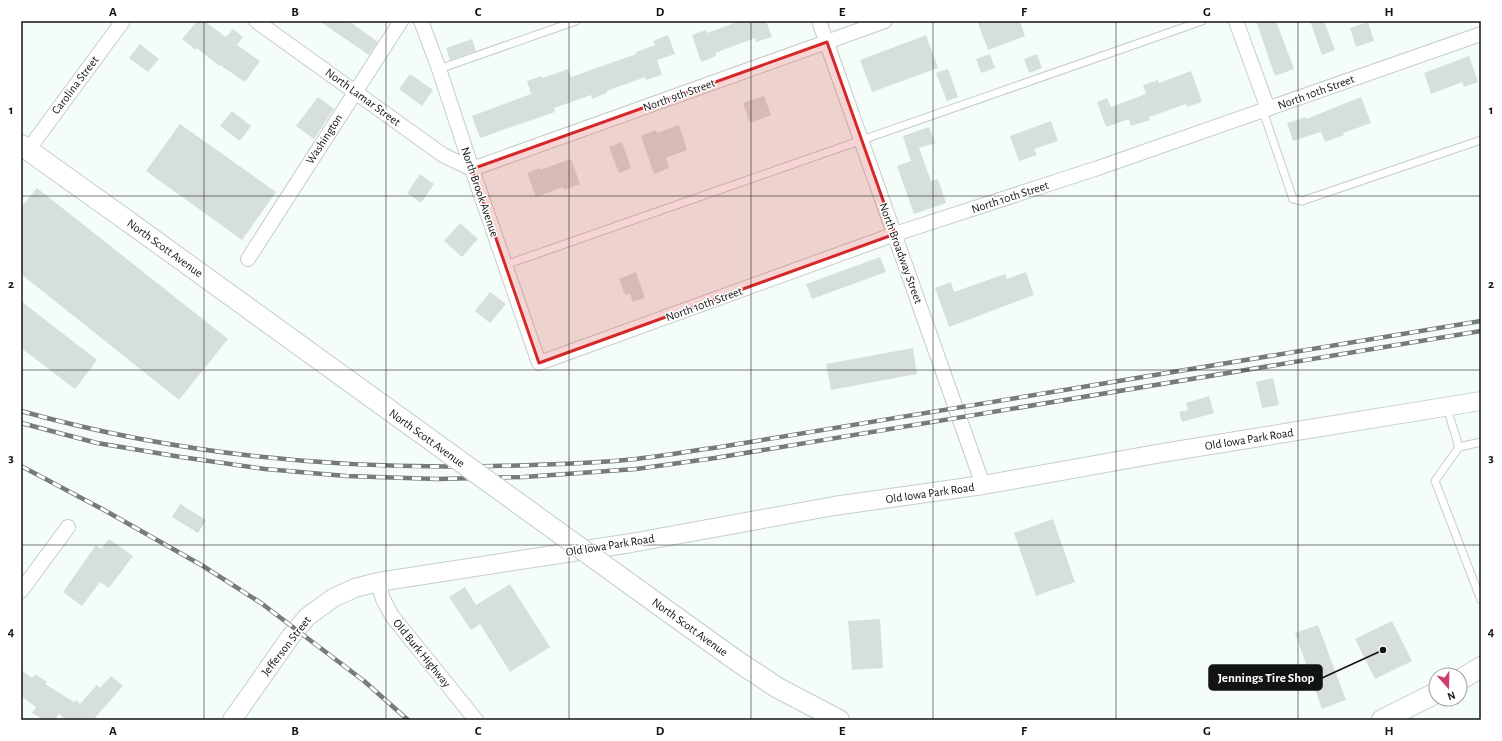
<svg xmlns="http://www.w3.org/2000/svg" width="1502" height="741" font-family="'Alegreya Sans',sans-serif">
	<rect width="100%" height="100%" fill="#f4fdf7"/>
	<g fill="#d7dfda">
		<polygon points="197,21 204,21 226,37 233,29 243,37 237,45 260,61 245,82 220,65 219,66 197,48 196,50 182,39"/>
		<polygon points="319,21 349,21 378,42 369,55"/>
		<polygon points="740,21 766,21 772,37 756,42 755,38 715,53 716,56 701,62 692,35 706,30 707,33"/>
		<polygon points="977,21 1020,21 1025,36 988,50"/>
		<polygon points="1256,21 1276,21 1294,69 1275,76"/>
		<polygon points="1310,21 1324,21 1335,50 1322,55"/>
		<polygon points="1368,22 1374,41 1356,47 1350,28"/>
		<polygon points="668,35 675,54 657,60 662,75 646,80 645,77 607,91 607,93 592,99 591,95 554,108 555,112 480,138 472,116 531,94 527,81 542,76 543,78 568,69 571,77 636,54 636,52 655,45 653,41"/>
		<polygon points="926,35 938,68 872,92 860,60"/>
		<polygon points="472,39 476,51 450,60 446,48"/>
		<polygon points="140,44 159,59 148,72 129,58"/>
		<polygon points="990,54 995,68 981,73 976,59"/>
		<polygon points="1037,54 1042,68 1029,73 1024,59"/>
		<polygon points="1469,56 1478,82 1464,87 1462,82 1431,94 1424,73"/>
		<polygon points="948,69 958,97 947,101 936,73"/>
		<polygon points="1191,71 1202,102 1187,107 1186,104 1149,117 1150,120 1131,126 1129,119 1106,127 1097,102 1107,98 1111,107 1146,94 1143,85 1158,80 1159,83"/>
		<polygon points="410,74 433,90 422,106 399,89"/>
		<polygon points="764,96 771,115 750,123 743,103"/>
		<polygon points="318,97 334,109 314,139 296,126"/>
		<polygon points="1361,97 1371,123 1343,133 1344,135 1325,142 1321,132 1293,141 1287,123 1306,117 1306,119"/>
		<polygon points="232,111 251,126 240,141 220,126"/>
		<polygon points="1051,121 1058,141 1034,149 1037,155 1019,161 1010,136"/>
		<polygon points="180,124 276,192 242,240 146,171"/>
		<polygon points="679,125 687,150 666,158 669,168 654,174 641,136 656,130 657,133"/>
		<polygon points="929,127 935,143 919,148 931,181 938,179 946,203 914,214 897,166 911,161 903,136"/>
		<polygon points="622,142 631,168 619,173 609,147"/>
		<polygon points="571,159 580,184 564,190 563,187 536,197 527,173 539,168 540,170"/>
		<polygon points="420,174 434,184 421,203 407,193"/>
		<polygon points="37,188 228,339 179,400 21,274 21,207"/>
		<polygon points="460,223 478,239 462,257 444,241"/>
		<polygon points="880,257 886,272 812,299 806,284"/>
		<polygon points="636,272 645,298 633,302 630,294 625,295 619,279"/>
		<polygon points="1026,272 1034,295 949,327 935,288 951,282 954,292 1005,274 1007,279"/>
		<polygon points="490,292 506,304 490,323 475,311"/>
		<polygon points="21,301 97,360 75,389 21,348"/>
		<polygon points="913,348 917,374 831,390 826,364"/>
		<polygon points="1273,378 1279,405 1262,408 1256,382"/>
		<polygon points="1209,396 1214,413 1182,422 1179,412 1188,410 1186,403"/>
		<polygon points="180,504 206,520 198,533 172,517"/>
		<polygon points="1053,519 1075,582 1036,596 1014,533"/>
		<polygon points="109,539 133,556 109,588 100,582 82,606 63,592 96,545 101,549"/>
		<polygon points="510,584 550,647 510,672 480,624 471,630 449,597 465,587 476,605"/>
		<polygon points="880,619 883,668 852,670 848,621"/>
		<polygon points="1392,621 1412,661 1375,679 1355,639"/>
		<polygon points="1318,625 1346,700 1322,709 1295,633"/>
		<polygon points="21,670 32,678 35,674 47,682 45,684 74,702 76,700 80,704 97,685 100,688 111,676 123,686 93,720 66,720 59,714 55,720 44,720 32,713 36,707 21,696"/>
	</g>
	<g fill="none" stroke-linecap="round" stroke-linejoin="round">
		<defs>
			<g id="service">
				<polyline points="439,69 576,21"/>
				<polyline points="1263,111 1293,199 1302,201 1481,140"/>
				<polyline points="505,265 1202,21"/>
				<polyline points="1447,408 1459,447 1481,442"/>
				<polyline points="1459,447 1435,481 1481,600"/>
			</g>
			<g id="minor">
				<polyline points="256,21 443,155 472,169 885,21"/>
				<polyline points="421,21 439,69 472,169 539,363 895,234 1098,168 1481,34"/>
				<polyline points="819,21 983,485"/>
				<polyline points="1236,21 1268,109"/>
				<polyline points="28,150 123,21"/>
				<polyline points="248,259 401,21"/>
				<polyline points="378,582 383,599 392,616 476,720"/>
				<polyline points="21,591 68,527"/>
			</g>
			<polyline id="tertiary" points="232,720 291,636 307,617 333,598 355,588 378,582 631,543 834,506 983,485 1162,453 1481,401"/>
			<g id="secondary">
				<polyline points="21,145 129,222"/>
				<polyline points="666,610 737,661 778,688 839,720"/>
				<polyline points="1460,680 1481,667"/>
				<polyline points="1382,720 1436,693"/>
			</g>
		</defs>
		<use href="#service" stroke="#c5cec8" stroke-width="9"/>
		<use href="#minor" stroke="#c5cec8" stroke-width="16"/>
		<use href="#tertiary" stroke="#c5cec8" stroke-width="20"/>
		<use href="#secondary" stroke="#c5cec8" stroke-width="22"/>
		<use href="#service" stroke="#fff" stroke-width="7"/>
		<use href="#minor" stroke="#fff" stroke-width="14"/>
		<use href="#tertiary" stroke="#fff" stroke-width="18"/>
		<use href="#secondary" stroke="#fff" stroke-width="20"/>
		<defs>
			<g id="rail">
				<path d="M21,411C174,454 336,470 494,466C538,465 582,464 625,460C657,457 689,451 720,447L1481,321"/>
				<polyline points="21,423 97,443 181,457 265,469 346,476 437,479 524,477 636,469 715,458 1481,331"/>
				<polyline points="21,466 104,510 203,566 261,603 364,681 408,720"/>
			</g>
		</defs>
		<use href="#rail" stroke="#777c79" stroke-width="4.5"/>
		<use href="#rail" stroke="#fff" stroke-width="3" stroke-dasharray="9" stroke-linecap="butt"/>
		<defs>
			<polyline id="secondary-bridge" points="129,222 666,610"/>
		</defs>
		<use href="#secondary-bridge" stroke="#c5cec8" stroke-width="22" stroke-linecap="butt"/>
		<use href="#secondary-bridge" stroke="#fff" stroke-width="20"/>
	</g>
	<path fill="#d62828" fill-opacity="0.2" stroke="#d62828" stroke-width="3" stroke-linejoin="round" d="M827,42L895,234L539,363L472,169Z"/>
	<path fill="none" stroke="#111412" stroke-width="1" stroke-opacity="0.55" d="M204,21V720M386,21V720M569,21V720M751,21V720M933,21V720M1116,21V720M1298,21V720M21,196H1481M21,370H1481M21,545H1481"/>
	<g text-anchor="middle" stroke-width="3" stroke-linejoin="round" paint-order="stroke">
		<g font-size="12" fill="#111412" stroke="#fff">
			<text transform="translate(75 85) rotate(-53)" y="4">Carolina Street</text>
			<text transform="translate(1316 92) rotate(-20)" y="4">North 10th Street</text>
			<text transform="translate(679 95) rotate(-20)" y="4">North 9th Street</text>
			<text transform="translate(363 97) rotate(36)" y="4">North Lamar Street</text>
			<text transform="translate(324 139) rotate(-57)" y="4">Washington</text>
			<text transform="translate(480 192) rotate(71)" y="4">North Brook Avenue</text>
			<text transform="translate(1010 197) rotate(-18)" y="4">North 10th Street</text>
			<text transform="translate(165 248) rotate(36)" y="4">North Scott Avenue</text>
			<text transform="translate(901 253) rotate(70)" y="4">North Broadway Street</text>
			<text transform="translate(704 304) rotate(-20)" y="4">North 10th Street</text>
			<text transform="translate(427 438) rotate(36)" y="4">North Scott Avenue</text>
			<text transform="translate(1249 439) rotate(-9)" y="4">Old Iowa Park Road</text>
			<text transform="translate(930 493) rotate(-8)" y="4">Old Iowa Park Road</text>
			<text transform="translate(610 545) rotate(-9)" y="4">Old Iowa Park Road</text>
			<text transform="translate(690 627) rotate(36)" y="4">North Scott Avenue</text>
			<text transform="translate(286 646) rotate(-52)" y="4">Jefferson Street</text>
			<text transform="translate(422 653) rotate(51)" y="4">Old Burk Highway</text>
		</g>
	</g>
	<path fill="none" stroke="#111412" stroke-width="1.5" d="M1383 650L1322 678"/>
	<circle fill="#111412" stroke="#fff" stroke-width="1.5" cx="1383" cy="650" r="4"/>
	<rect fill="#111412" stroke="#111412" stroke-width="1.5" x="1209" y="665" width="113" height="25" rx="4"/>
	<g font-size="13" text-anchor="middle" font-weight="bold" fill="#fff">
		<text x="1266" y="682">Jennings Tire Shop</text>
	</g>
	<rect width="1502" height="741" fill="none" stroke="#ffffff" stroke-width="44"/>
	<g transform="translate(1448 687) rotate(160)"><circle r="19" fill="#ffffff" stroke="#a0a1a0"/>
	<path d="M0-3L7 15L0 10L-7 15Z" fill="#ce406b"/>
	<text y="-6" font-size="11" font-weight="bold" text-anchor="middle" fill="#111412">N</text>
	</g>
	<rect x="22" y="22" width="1458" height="697" fill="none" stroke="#111412" stroke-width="1.5"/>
	<g font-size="13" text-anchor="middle" font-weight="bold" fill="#111412">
		<text x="113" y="16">A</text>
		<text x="295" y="16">B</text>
		<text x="478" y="16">C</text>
		<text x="660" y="16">D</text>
		<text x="842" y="16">E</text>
		<text x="1024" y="16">F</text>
		<text x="1207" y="16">G</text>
		<text x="1389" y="16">H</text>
		<text x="11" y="114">1</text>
		<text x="1491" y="114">1</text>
		<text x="11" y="288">2</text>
		<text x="1491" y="288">2</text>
		<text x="11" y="462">3</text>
		<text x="1491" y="462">3</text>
		<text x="11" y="636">4</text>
		<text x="1491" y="636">4</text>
		<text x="113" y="735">A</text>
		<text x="295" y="735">B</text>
		<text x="478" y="735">C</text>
		<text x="660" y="735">D</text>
		<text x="842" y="735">E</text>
		<text x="1024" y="735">F</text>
		<text x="1207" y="735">G</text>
		<text x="1389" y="735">H</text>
	</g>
</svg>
